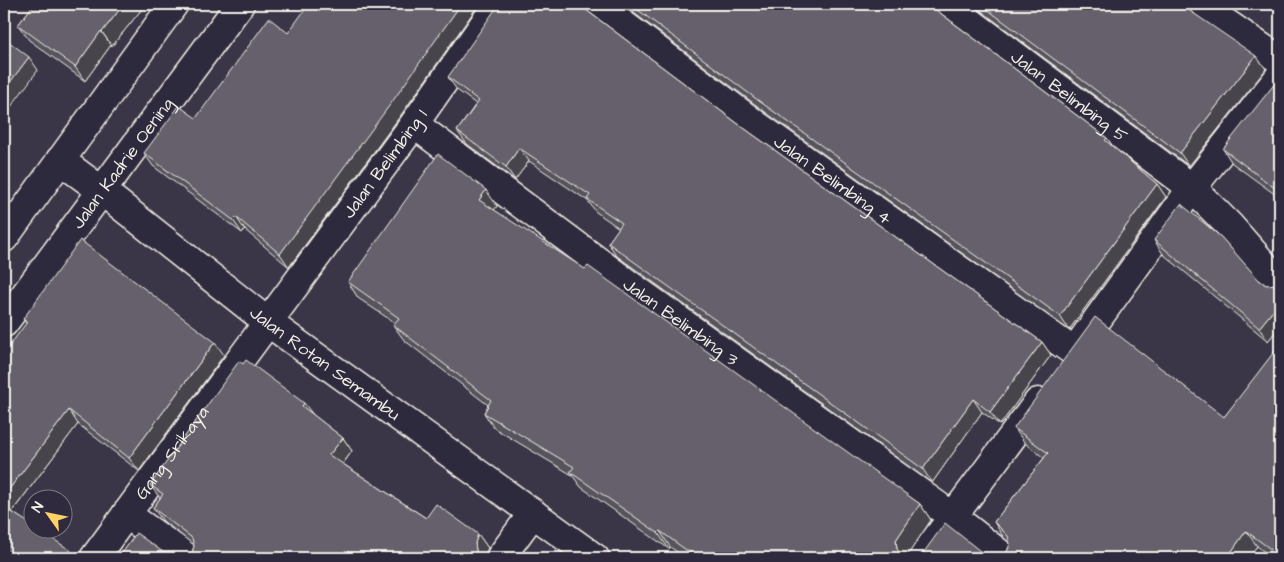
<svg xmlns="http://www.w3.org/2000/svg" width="1284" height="562" font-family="'Architects Daughter',sans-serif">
	<rect width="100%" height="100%" fill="#3b3647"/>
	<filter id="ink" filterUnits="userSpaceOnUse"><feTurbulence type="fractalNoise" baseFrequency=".02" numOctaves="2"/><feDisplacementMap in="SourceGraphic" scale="10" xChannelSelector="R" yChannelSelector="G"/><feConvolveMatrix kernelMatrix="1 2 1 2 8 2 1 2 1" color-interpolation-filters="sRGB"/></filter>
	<g filter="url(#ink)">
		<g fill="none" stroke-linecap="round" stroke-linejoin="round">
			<defs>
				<g id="minor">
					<path id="s1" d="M596,4L759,127L1074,352"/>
					<path id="s2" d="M946,4L1192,188L1230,226L1280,283"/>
					<polyline points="1198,4 1280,60"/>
					<path id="s3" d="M414,124L627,283L952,516L1005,558"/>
					<path id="s4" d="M60,160L102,191L269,323L595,558"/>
					<polyline points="1076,349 1192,188 1280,76"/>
					<polyline points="126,514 188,558"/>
					<path id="s5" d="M94,558L414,124L498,4"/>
					<polyline points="500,558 533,513"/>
					<polyline points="922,558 1038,402"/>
				</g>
				<g id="secondary">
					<polyline points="4,238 174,4"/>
					<path id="s6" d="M4,323L240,4"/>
				</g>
			</defs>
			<use href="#minor" stroke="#f4f1e8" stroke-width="31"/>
			<use href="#secondary" stroke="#f4f1e8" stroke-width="31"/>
			<use href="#minor" stroke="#2f2a3d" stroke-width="28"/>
			<use href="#secondary" stroke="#2f2a3d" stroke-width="28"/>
		</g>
		<g fill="#57535d" stroke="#f4f1e8">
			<polygon points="34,4 146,4 112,46 111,45 85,81 29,40 18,25"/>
			<polygon points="622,4 931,4 931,6 1107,138 1114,148 1157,184 1166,197 1069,330 768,114"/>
			<polygon points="972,4 1184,4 1184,6 1266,69 1189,166"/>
			<polygon points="581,6 741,126 1042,342 1051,355 1000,425 982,412 932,483 617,256 608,243 619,228 596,212 588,201 529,161 515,180 467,144 457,131 476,104 457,90 448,77"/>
			<polygon points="288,33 401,115 289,267 245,230 242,233 153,166 144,153 196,118"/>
			<polygon points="1280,85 1280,198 1232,163 1223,149"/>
			<polygon points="497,206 494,210 920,504 931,520 907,556 907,557 909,558 985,555 991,558 999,557 1007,552 1010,544 1009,542 1004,538 994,522 1044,458 1025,443 1014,428 1224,417 1280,350 1280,558 1272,558 1257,546 1248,558 686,558 670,547 669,549 581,487 572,475 494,428 484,413 488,405 404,340 393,325 395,323 358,298 348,282"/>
			<polygon points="1154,240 1259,280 1266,285 1280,286 1280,326 1268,341 1163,254"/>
			<polygon points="23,319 224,355 139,471 78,424 12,512 76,557 4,558 26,323"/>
			<polygon points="312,414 343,438 352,451 343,464 426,518 478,534 488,548 484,557 485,558 192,553 194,546 194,545 163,521 153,508 160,498 150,485"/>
		</g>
		<g fill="#47444c" stroke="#f4f1e8">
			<polygon points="124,4 146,4 112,46 102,32"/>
			<polygon points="461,4 479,4 401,115 289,267 280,254"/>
			<polygon points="101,31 111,45 85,81 75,67"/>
			<polygon points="1256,56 1266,69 1189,166 1180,153"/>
			<polygon points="29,57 38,70 7,112 9,115 4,122 4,90"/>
			<polygon points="1107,138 1116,151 1105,140"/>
			<polygon points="519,148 529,161 515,180 506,167"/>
			<polygon points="1157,184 1166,197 1069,330 1060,316"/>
			<polygon points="486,190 497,206 490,216 479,200"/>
			<polygon points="236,217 245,230 242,233 233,220"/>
			<polygon points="1280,302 1280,326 1268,341 1259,328"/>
			<polygon points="215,342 224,355 139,471 129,458"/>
			<polygon points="1042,342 1051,355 1000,425 990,412"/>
			<polygon points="973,399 982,412 932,483 923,469"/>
			<polygon points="304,403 314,416 302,406"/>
			<polygon points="69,410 78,424 8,517 4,511 4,496"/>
			<polygon points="343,438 352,451 339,469 329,455"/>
			<polygon points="920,504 931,520 907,556 907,558 903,558 897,549 896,540"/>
			<polygon points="660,531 670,547 669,549 658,533"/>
			<polygon points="1246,531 1257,546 1248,558 1227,558"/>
			<polygon points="478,534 488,548 484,557 485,558 481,558 476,551 475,543"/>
			<polygon points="1176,552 1180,558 1170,558"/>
		</g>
		<g fill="#65616c" stroke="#f4f1e8">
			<polygon points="34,4 124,4 102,32 101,31 75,67 18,25"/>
			<polygon points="309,4 461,4 392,102 280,254 236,217 233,220 144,153 179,106 196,118 269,18 288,33"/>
			<polygon points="499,4 578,4 741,126 1042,342 990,412 973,399 923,469 608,243 622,223 587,199 590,195 519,148 506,167 457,131 479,101 448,77"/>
			<polygon points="630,4 928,4 1107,138 1105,140 1157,184 1060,316 759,101"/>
			<polygon points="980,4 1180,4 1256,56 1180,153"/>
			<polygon points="4,38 29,57 4,90"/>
			<polygon points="1276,82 1280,85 1280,192 1223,149"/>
			<polygon points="438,154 486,190 479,200 585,269 588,266 920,504 896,540 897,549 902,555 909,558 917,557 924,552 945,523 985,555 991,558 999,557 1007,552 1010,544 1008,536 994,522 1048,453 1014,428 1095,317 1224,417 1277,348 1280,350 1280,556 1246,531 1227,558 1184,558 1176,552 1170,558 697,558 660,531 658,533 570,472 574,467 484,413 491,400 393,325 399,318 348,282"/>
			<polygon points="1181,204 1221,237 1259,280 1266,285 1277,284 1280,286 1280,302 1259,328 1154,240"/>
			<polygon points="80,240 215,342 129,458 69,410 4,496 4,353 27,322 23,319"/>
			<polygon points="246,360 304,403 302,406 343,438 329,455 426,518 436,504 478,534 475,543 476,551 482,557 484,558 186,558 192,553 194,546 192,538 153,508 163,494 150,485 239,361 243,364"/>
			<polygon points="4,507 32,525 32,530 39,530 70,550 76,557 80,558 4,558"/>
			<polygon points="136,533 170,557 172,558 119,558"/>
			<polygon points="504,553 512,558 497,558"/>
		</g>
	</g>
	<g text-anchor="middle" stroke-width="4" stroke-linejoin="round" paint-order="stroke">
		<g font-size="18" fill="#f4f1e8" stroke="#2f2a3d">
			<text dy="6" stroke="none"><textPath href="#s2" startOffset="154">Jalan Belimbing 5</textPath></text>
			<text dy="6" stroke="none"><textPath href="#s6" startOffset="199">Jalan Kadrie Oening</textPath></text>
			<text dy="6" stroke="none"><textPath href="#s5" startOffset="490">Jalan Belimbing 1</textPath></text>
			<text dy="6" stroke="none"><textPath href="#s1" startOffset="295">Jalan Belimbing 4</textPath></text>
			<text dy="6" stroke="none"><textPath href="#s3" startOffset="332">Jalan Belimbing 3</textPath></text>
			<text dy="6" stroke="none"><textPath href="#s4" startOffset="334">Jalan Rotan Semambu</textPath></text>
			<text dy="6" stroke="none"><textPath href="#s5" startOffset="131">Gang Srikaya</textPath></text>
		</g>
	</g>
	<rect width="1284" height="562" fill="none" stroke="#2f2a3d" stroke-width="20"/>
	<rect x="10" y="10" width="1264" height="542" fill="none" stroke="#f4f1e8" stroke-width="2" filter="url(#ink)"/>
	<g transform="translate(48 514) rotate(303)"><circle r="24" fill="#2f2a3d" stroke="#7e7a81"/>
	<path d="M0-4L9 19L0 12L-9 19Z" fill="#ffd166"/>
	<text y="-8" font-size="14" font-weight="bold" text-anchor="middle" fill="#f4f1e8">N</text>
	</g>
</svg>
